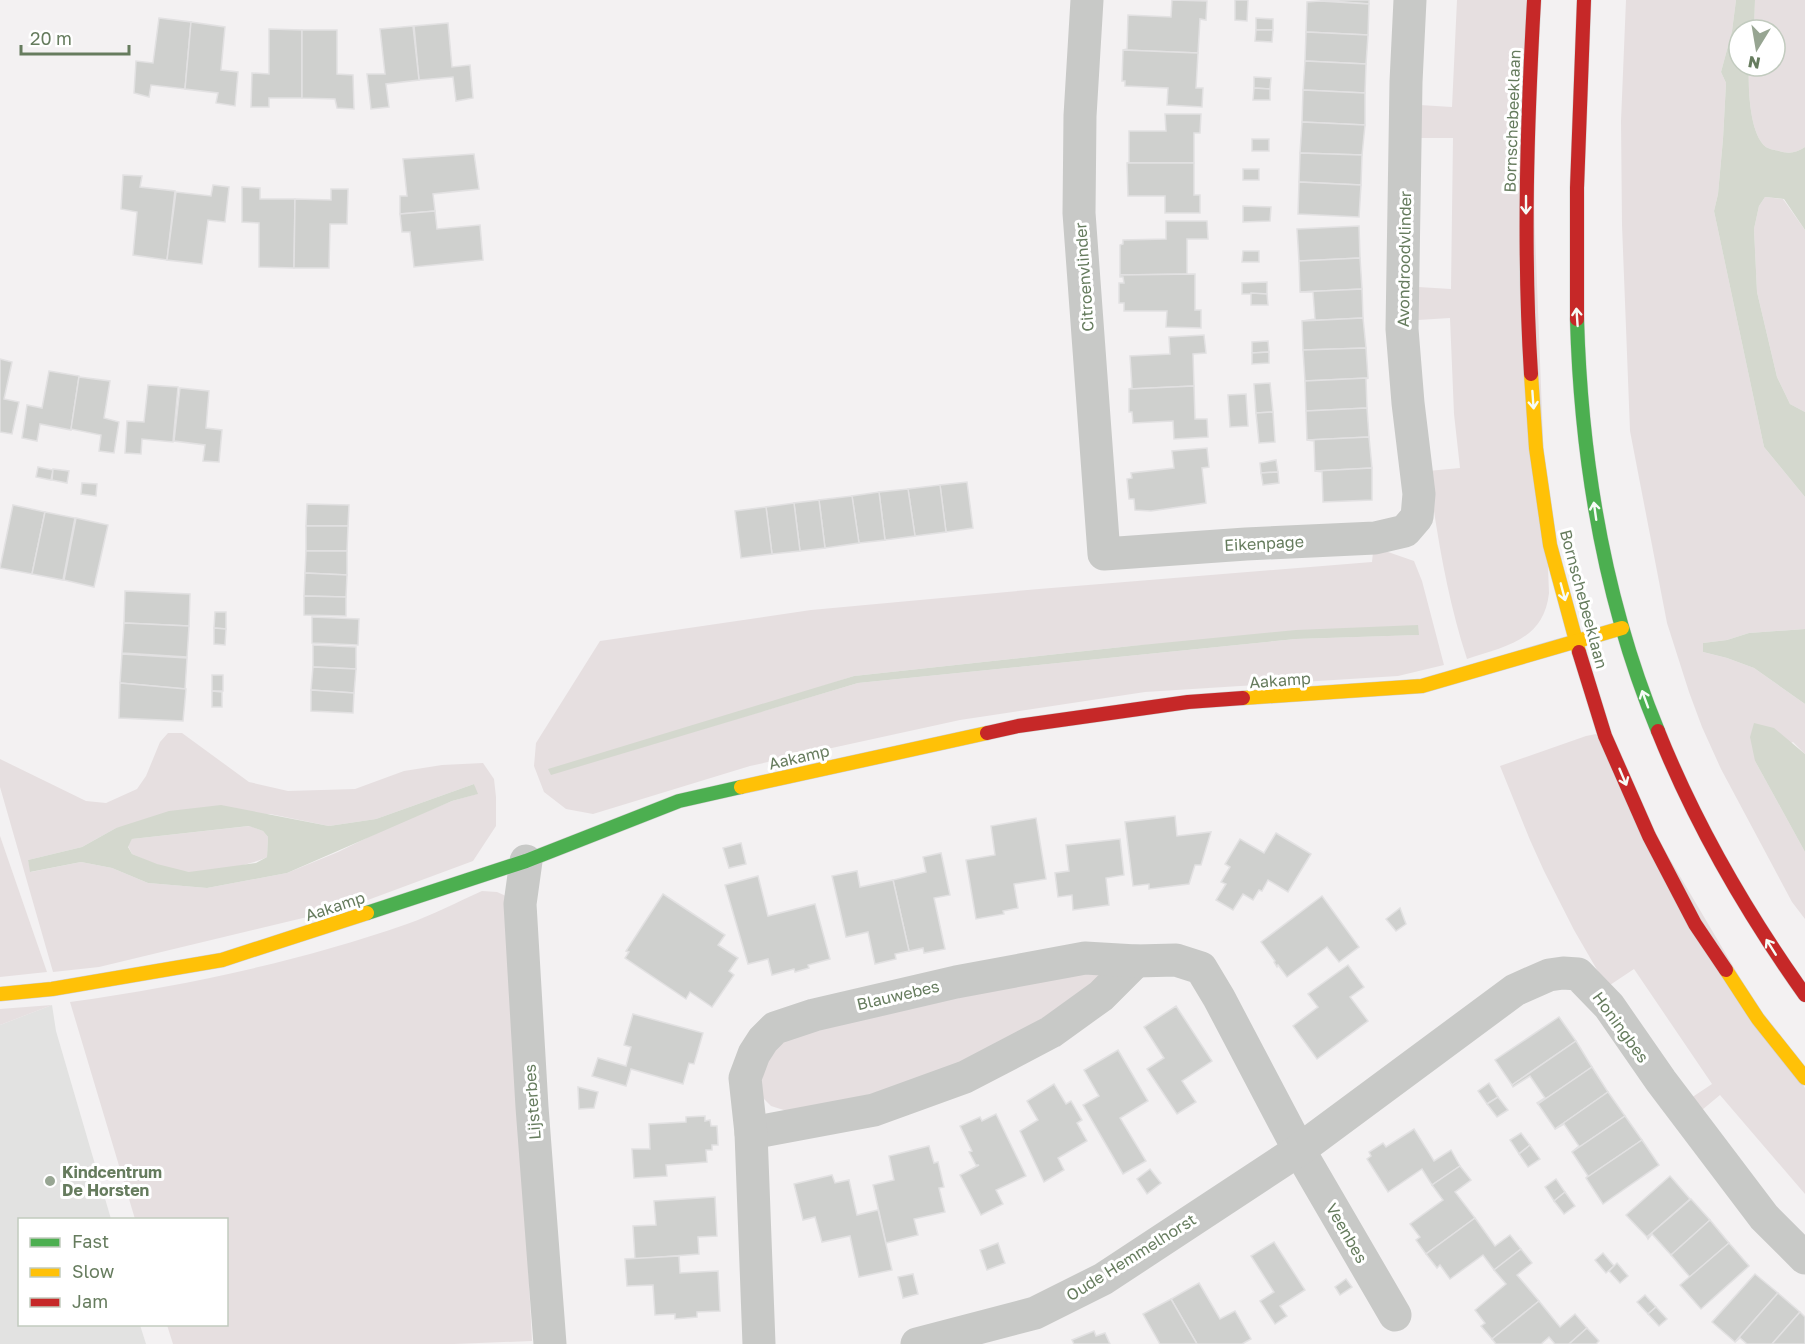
<svg xmlns="http://www.w3.org/2000/svg" width="1805" height="1344" font-family="'Golos Text',sans-serif">
	<rect width="100%" height="100%" fill="#f3f1f2"/>
	<polygon fill="#e2e2e1" points="52,1005 56,1031 111,1219 20,1220 20,1324 140,1325 146,1344 0,1344 0,1025"/>
	<g fill="#e6dfe0" fill-rule="evenodd">
		<path d="M1457,0H1526L1549,593C1544,640 1506,646 1467,659C1447,598 1437,534 1428,471L1460,468L1454,414L1450,318L1418,320V287L1451,289L1453,138H1418L1420,105L1452,107Z"/>
		<polygon points="1626,0 1736,0 1732,31 1721,72 1726,83 1723,139 1718,194 1714,211 1764,447 1805,497 1805,629 1749,633 1727,640 1703,643 1703,652 1727,658 1754,668 1805,704 1805,754 1793,742 1755,761 1805,852 1805,919 1792,902 1721,769 1702,727 1689,692 1667,623 1630,431 1622,225 1621,121"/>
		<path d="M1755,0H1805V147C1796,153 1789,154 1779,151C1775,150 1769,149 1766,147C1749,134 1748,85 1749,66H1775V30H1754Z"/>
		<polygon points="1765,197 1783,199 1805,230 1805,412 1790,404 1777,377 1757,292 1754,229 1759,206"/>
		<path d="M1373,552H1388L1414,561L1422,581L1444,665L1398,676L1145,692L960,720L750,766L593,814L566,809L544,792L534,766L536,743L600,641L811,610L1039,589L1372,562ZM1418,626V635L1296,639L858,683L551,774L854,676L1131,646Z"/>
		<path d="M168,733H182L249,782L288,791L355,789L404,771L442,765L483,763L494,779L496,797V826L473,861L349,907L99,967L53,972L0,787V759L86,801L106,803L137,789L146,776L160,742ZM474,784L477,794L452,801L389,827L338,852L287,873L207,888L148,883L112,868L81,862L31,872L28,860L82,847L116,828L270,814L329,826L376,819Z"/>
		<polygon points="1596,734 1805,1088 1805,1194 1720,1095 1696,1115 1685,1102 1712,1084 1634,969 1607,987 1574,930 1544,871 1530,840 1500,766 1586,736"/>
		<path d="M250,826L263,831L268,837L267,857C253,865 206,873 190,872C170,872 149,861 132,854L128,846L132,839Z"/>
		<polygon points="0,836 47,972 0,977"/>
		<path d="M482,891L497,892L506,896L510,908L532,1341L454,1344H173L167,1325L226,1324V1220L135,1219L70,1002C184,986 298,962 407,924C433,915 457,902 482,891Z"/>
		<polygon points="1076,970 1098,975 1099,979 1094,988 939,1079 790,1112 771,1106 762,1097 758,1074 779,1038"/>
		<polygon points="52,1005 0,1025 0,1009"/>
	</g>
	<g fill="#d4d8ce" fill-rule="evenodd">
		<path d="M1736,0H1755L1754,30H1739V66H1749C1748,85 1749,134 1766,147C1769,149 1775,150 1779,151C1789,154 1796,153 1805,147V230L1784,199L1765,197L1759,206L1754,229L1757,292L1777,377L1790,404L1805,412V497L1764,447L1714,211L1718,194L1723,139L1726,83L1721,72L1732,31Z"/>
		<polygon points="1418,625 1419,635 1296,639 858,683 551,775 548,769 854,676 1131,646 1296,630"/>
		<polygon points="1805,629 1805,704 1754,668 1727,658 1703,652 1703,643 1727,640 1749,633"/>
		<polygon points="1754,723 1774,728 1805,754 1805,852 1755,761 1750,737"/>
		<path d="M474,784L478,794L452,801L287,873L207,888L148,883L112,868L81,862L30,872L28,860L82,847L116,828L169,811L221,805L329,826L376,819ZM249,826L263,831L268,837L267,857L256,863L189,872L157,864L132,854L128,847L132,839Z"/>
	</g>
	<g fill="#cfd0ce" stroke="#e2e1e2" stroke-width="1.5">
		<polygon points="1172,0 1207,1 1206,20 1200,19 1198,53 1123,50 1127,49 1128,15 1171,17"/>
		<polygon points="1235,0 1248,0 1247,21 1235,20"/>
		<polygon points="1320,0 1369,0 1369,4"/>
		<polygon points="1320,1 1369,4 1368,35 1306,32 1307,2"/>
		<polygon points="159,18 191,22 185,89 151,85 149,97 134,93 136,61 153,63"/>
		<polygon points="1256,18 1273,19 1273,30 1256,30"/>
		<polygon points="191,22 225,27 221,70 238,72 235,106 216,103 218,93 185,89"/>
		<polygon points="448,23 452,67 470,65 473,98 456,101 453,77 419,80 414,26"/>
		<polygon points="413,26 419,80 386,84 389,107 371,109 367,74 385,74 380,29"/>
		<polygon points="269,29 302,30 302,98 269,98 269,107 251,107 252,73 269,74"/>
		<polygon points="302,30 337,30 337,74 353,75 354,109 337,108 335,99 302,98"/>
		<polygon points="1256,30 1273,30 1272,42 1255,41"/>
		<polygon points="1306,32 1368,35 1366,64 1305,61"/>
		<polygon points="1123,50 1198,53 1196,88 1203,88 1202,107 1167,105 1168,88 1125,86 1125,81 1122,81"/>
		<polygon points="1305,61 1366,64 1365,93 1303,90"/>
		<polygon points="1254,77 1271,78 1270,89 1254,88"/>
		<polygon points="1254,88 1270,89 1270,100 1253,100"/>
		<polygon points="1303,90 1365,93 1365,125 1302,122"/>
		<polygon points="1165,114 1201,114 1200,133 1194,133 1194,163 1127,163 1129,163 1129,131 1166,131"/>
		<polygon points="1302,122 1365,125 1362,155 1300,153"/>
		<rect x="1252" y="139" width="17" height="12"/>
		<polygon points="1300,153 1362,155 1361,185 1299,182"/>
		<polygon points="474,154 479,189 433,194 435,211 400,214 400,196 407,196 403,159"/>
		<polygon points="1127,163 1194,163 1194,195 1200,195 1200,213 1165,213 1165,196 1128,196"/>
		<rect x="1243" y="169" width="16" height="11"/>
		<polygon points="123,175 142,176 140,187 175,191 167,260 133,255 137,212 121,209"/>
		<polygon points="1299,182 1361,185 1359,217 1298,214"/>
		<polygon points="213,185 229,187 225,222 208,220 202,264 167,260 176,192 211,196"/>
		<polygon points="242,187 260,188 260,199 295,199 294,268 259,267 259,223 242,222"/>
		<polygon points="331,189 348,189 347,224 330,224 329,268 294,268 295,199 331,200"/>
		<polygon points="1243,206 1271,207 1270,221 1243,222"/>
		<polygon points="435,211 437,229 480,225 483,260 414,267 410,232 402,232 400,214"/>
		<polygon points="1166,221 1207,221 1208,239 1187,239 1187,274 1120,275 1120,245 1123,244 1123,240 1166,239"/>
		<polygon points="1359,226 1360,258 1299,261 1297,229"/>
		<polygon points="1243,251 1259,251 1259,262 1242,262"/>
		<polygon points="1360,258 1362,289 1300,292 1299,261"/>
		<polygon points="1195,274 1195,310 1201,310 1201,328 1166,327 1167,311 1124,311 1124,303 1119,303 1119,283 1124,283 1123,277 1120,277 1120,275"/>
		<polygon points="1267,282 1267,294 1242,294 1242,283"/>
		<polygon points="1362,289 1363,318 1302,321 1315,319 1313,292 1300,292"/>
		<polygon points="1251,293 1267,294 1268,305 1251,305"/>
		<polygon points="1363,318 1366,348 1303,350 1302,321"/>
		<polygon points="1204,335 1206,353 1193,354 1194,386 1129,389 1132,388 1130,356 1170,354 1169,337"/>
		<polygon points="1268,341 1269,352 1252,353 1252,342"/>
		<polygon points="1366,348 1368,378 1305,381 1303,350"/>
		<polygon points="1269,352 1269,363 1252,364 1252,353"/>
		<polygon points="0,359 12,362 4,399 19,402 12,434 0,432"/>
		<polygon points="49,371 79,376 71,430 40,424 37,441 22,438 27,405 42,408"/>
		<polygon points="79,377 110,381 104,418 119,422 114,453 99,451 101,435 71,429"/>
		<polygon points="1368,378 1366,379 1367,408 1306,411 1305,381"/>
		<polygon points="1270,383 1273,412 1256,413 1254,384"/>
		<polygon points="148,385 178,387 173,442 142,439 141,454 125,453 127,421 144,422"/>
		<polygon points="1194,386 1195,419 1207,419 1208,437 1174,439 1173,421 1133,423 1132,412 1129,412 1129,389"/>
		<polygon points="180,388 209,391 206,428 222,430 219,462 203,461 205,445 174,441"/>
		<polygon points="1246,394 1248,426 1230,427 1228,395"/>
		<polygon points="1367,408 1369,437 1307,440 1306,411"/>
		<polygon points="1273,412 1275,442 1259,443 1256,413"/>
		<polygon points="1369,437 1372,468 1315,471 1314,441 1307,440"/>
		<polygon points="1207,448 1209,467 1202,468 1206,503 1151,511 1135,510 1134,499 1129,499 1127,479 1132,478 1131,473 1174,468 1172,451"/>
		<polygon points="1276,460 1278,472 1261,473 1260,463"/>
		<polygon points="38,467 53,470 51,480 36,477"/>
		<polygon points="1372,468 1372,500 1323,502 1322,472 1315,471"/>
		<polygon points="53,469 69,471 67,483 52,480"/>
		<polygon points="1278,472 1279,483 1263,485 1261,473"/>
		<polygon points="967,482 973,528 946,532 940,485"/>
		<polygon points="82,483 97,484 96,496 81,494"/>
		<polygon points="940,485 946,532 915,536 908,489"/>
		<polygon points="908,489 915,536 885,540 879,492"/>
		<polygon points="879,492 885,540 859,543 852,496"/>
		<polygon points="852,496 859,543 825,548 819,500"/>
		<polygon points="819,500 825,548 800,551 794,503"/>
		<polygon points="794,503 800,551 772,554 766,507"/>
		<polygon points="307,504 349,505 348,526 306,526"/>
		<polygon points="13,505 45,512 32,574 0,568"/>
		<polygon points="766,507 772,554 741,558 735,511"/>
		<polygon points="45,512 75,518 63,580 32,574"/>
		<polygon points="76,518 108,525 94,587 64,580"/>
		<polygon points="306,526 348,526 347,551 306,551"/>
		<polygon points="306,551 347,551 347,575 305,573"/>
		<polygon points="305,573 347,575 346,597 304,596"/>
		<polygon points="125,591 190,594 189,626 124,623"/>
		<polygon points="304,596 346,597 346,616 304,615"/>
		<polygon points="215,612 226,612 226,629 214,628"/>
		<polygon points="312,617 359,619 358,645 312,643"/>
		<polygon points="124,623 189,626 187,657 122,653"/>
		<polygon points="214,628 226,629 225,645 214,644"/>
		<polygon points="313,645 356,647 356,669 313,667"/>
		<polygon points="122,654 187,658 185,689 120,683"/>
		<polygon points="313,667 356,669 354,693 311,690"/>
		<rect x="212" y="675" width="11" height="16"/>
		<polygon points="120,683 186,689 183,721 119,718"/>
		<polygon points="311,690 354,693 353,713 311,711"/>
		<polygon points="212,691 222,692 222,707 212,707"/>
		<polygon points="1175,816 1177,836 1211,832 1201,865 1195,865 1189,884 1149,889 1149,884 1133,886 1125,822"/>
		<polygon points="1036,818 1046,879 1014,884 1018,908 1003,911 1004,914 976,919 966,860 995,855 991,826"/>
		<polygon points="1276,833 1311,854 1288,892 1268,880 1262,891 1259,890 1253,900 1243,894 1233,910 1216,900 1226,884 1221,882 1230,867 1225,864 1240,839 1264,853"/>
		<polygon points="1120,839 1124,875 1106,878 1109,905 1073,910 1072,895 1058,897 1055,873 1069,871 1066,845"/>
		<polygon points="741,843 746,864 729,868 723,848"/>
		<polygon points="941,853 950,895 934,898 945,949 924,953 923,948 909,951 893,880 926,872 923,857"/>
		<polygon points="857,871 860,887 893,880 909,951 895,954 896,959 875,964 868,932 846,937 832,876"/>
		<polygon points="758,876 768,916 815,904 830,959 808,965 809,968 795,972 794,969 772,975 768,959 748,964 725,885"/>
		<polygon points="663,894 725,935 718,945 738,958 729,971 734,975 712,1007 690,992 686,999 625,958 629,952 626,951"/>
		<polygon points="1322,896 1359,947 1339,962 1327,947 1287,977 1278,965 1277,967 1274,962 1275,961 1261,942"/>
		<polygon points="1400,908 1406,924 1396,931 1386,919"/>
		<polygon points="1348,965 1364,987 1350,997 1368,1021 1317,1059 1293,1026 1318,1007 1308,994"/>
		<polygon points="1176,1006 1212,1061 1182,1081 1196,1102 1177,1114 1147,1069 1164,1058 1144,1027"/>
		<polygon points="633,1014 703,1033 694,1064 689,1063 683,1084 631,1069 626,1086 592,1076 598,1058 626,1066 631,1047 624,1045"/>
		<polygon points="1559,1017 1576,1041 1512,1085 1495,1060"/>
		<polygon points="1576,1041 1592,1067 1538,1104 1537,1103 1545,1098 1530,1076 1513,1087 1512,1085"/>
		<polygon points="1118,1050 1148,1101 1120,1118 1146,1161 1123,1174 1083,1105 1099,1096 1084,1070"/>
		<polygon points="1592,1067 1608,1092 1555,1129 1538,1104"/>
		<polygon points="1489,1083 1498,1097 1487,1104 1478,1091"/>
		<polygon points="1054,1084 1066,1104 1071,1101 1082,1120 1077,1123 1087,1141 1058,1158 1064,1170 1044,1182 1020,1131 1038,1120 1027,1101"/>
		<polygon points="578,1087 598,1092 594,1108 579,1109"/>
		<polygon points="1608,1092 1625,1116 1572,1152 1579,1146 1564,1124 1555,1129"/>
		<polygon points="1498,1097 1508,1110 1497,1117 1487,1104"/>
		<polygon points="996,1114 1026,1176 996,1190 1003,1204 981,1215 960,1175 979,1165 976,1165 969,1152 972,1151 960,1126 980,1117 982,1121"/>
		<polygon points="705,1116 705,1121 710,1120 711,1126 717,1126 718,1145 712,1145 712,1150 706,1150 707,1162 666,1165 667,1176 634,1178 632,1149 650,1149 649,1124 686,1122 686,1117"/>
		<polygon points="1625,1116 1642,1140 1586,1178 1588,1176 1572,1152"/>
		<polygon points="1414,1129 1434,1161 1451,1150 1460,1166 1432,1185 1422,1169 1388,1192 1367,1159 1371,1156 1369,1152 1383,1143 1386,1147"/>
		<polygon points="1521,1133 1530,1145 1519,1154 1510,1140"/>
		<polygon points="1642,1140 1659,1165 1603,1204 1586,1178"/>
		<polygon points="1530,1145 1540,1159 1528,1167 1519,1154"/>
		<polygon points="929,1146 934,1163 938,1162 944,1187 939,1188 945,1212 914,1219 918,1235 886,1243 873,1185 894,1180 889,1156"/>
		<polygon points="1460,1166 1471,1180 1455,1192 1475,1218 1426,1254 1416,1240 1420,1237 1410,1224 1443,1200 1432,1185"/>
		<polygon points="1150,1169 1161,1183 1147,1194 1137,1179"/>
		<polygon points="832,1175 835,1183 849,1180 857,1215 878,1210 892,1270 859,1277 850,1236 822,1242 815,1217 803,1220 794,1184"/>
		<polygon points="1670,1176 1690,1199 1647,1237 1626,1215"/>
		<polygon points="1556,1179 1565,1192 1554,1201 1545,1187"/>
		<polygon points="1565,1192 1575,1206 1564,1214 1554,1201"/>
		<polygon points="715,1197 717,1236 698,1237 699,1254 635,1259 633,1226 656,1225 654,1201"/>
		<polygon points="1691,1199 1710,1220 1671,1255 1652,1234 1648,1239 1647,1237"/>
		<polygon points="1475,1218 1495,1246 1510,1235 1521,1249 1494,1270 1483,1255 1450,1279 1440,1265 1437,1268 1426,1254"/>
		<polygon points="1710,1220 1729,1243 1690,1277 1671,1255"/>
		<polygon points="1274,1242 1305,1290 1280,1306 1287,1316 1275,1324 1260,1301 1274,1292 1251,1256"/>
		<polygon points="998,1243 1005,1263 987,1270 980,1250"/>
		<polygon points="1729,1243 1749,1266 1701,1309 1680,1285"/>
		<polygon points="1521,1249 1532,1263 1517,1275 1539,1301 1492,1339 1481,1326 1485,1323 1475,1310 1506,1284 1494,1270"/>
		<polygon points="1603,1253 1614,1266 1606,1273 1595,1260"/>
		<polygon points="679,1256 680,1273 718,1271 720,1311 697,1312 697,1317 675,1319 675,1314 655,1315 653,1285 627,1286 625,1259"/>
		<polygon points="1617,1263 1628,1276 1620,1283 1609,1271"/>
		<polygon points="913,1274 918,1294 903,1298 898,1277"/>
		<polygon points="1755,1274 1778,1293 1735,1342 1712,1322"/>
		<polygon points="1346,1279 1352,1287 1340,1295 1335,1287"/>
		<polygon points="1199,1283 1220,1319 1235,1311 1251,1339 1242,1344 1197,1344 1171,1299"/>
		<polygon points="1778,1293 1800,1312 1772,1344 1747,1344 1740,1338 1735,1342"/>
		<polygon points="1645,1295 1656,1307 1648,1314 1637,1302"/>
		<polygon points="1171,1299 1197,1344 1160,1344 1143,1314"/>
		<polygon points="1539,1301 1560,1327 1575,1314 1587,1328 1569,1344 1555,1344 1549,1337 1541,1344 1496,1344 1492,1339"/>
		<polygon points="1656,1307 1667,1319 1659,1326 1648,1314"/>
		<polygon points="1800,1312 1805,1317 1805,1344 1772,1344"/>
		<polygon points="1587,1328 1599,1341 1596,1344 1569,1344"/>
		<polygon points="1094,1331 1096,1336 1105,1333 1110,1344 1074,1344 1072,1340"/>
	</g>
	<g fill="none" stroke-linecap="round" stroke-linejoin="round">
		<defs>
			<g id="fast">
				<path d="M1577,319C1581,460 1604,600 1658,731"/>
				<polyline points="367,913 526,861 679,801 741,787"/>
			</g>
			<g id="slow">
				<polyline points="1531,374 1536,448 1550,545 1579,652"/>
				<polyline points="1243,698 1422,686 1622,628"/>
				<polyline points="741,787 987,733"/>
				<polyline points="1726,970 1758,1019 1805,1078"/>
				<polyline points="0,994 52,989 222,960 367,913"/>
			</g>
			<g id="jam">
				<polyline points="1577,319 1577,188 1584,0"/>
				<path d="M1531,374C1523,249 1527,125 1534,0"/>
				<polyline points="1579,652 1605,736 1649,836 1695,924 1726,970"/>
				<path d="M1658,731C1696,826 1746,912 1805,995"/>
				<polyline points="987,733 1018,726 1188,702 1243,698"/>
			</g>
		</defs>
		<use href="#fast" stroke="#cfcfce" stroke-width="15"/>
		<use href="#slow" stroke="#cfcfce" stroke-width="15"/>
		<use href="#jam" stroke="#cfcfce" stroke-width="15"/>
		<g stroke="#c8c9c7" stroke-width="33">
			<polyline points="1087,0 1080,116 1079,213 1104,554 1246,544 1375,538 1405,531 1417,517 1419,494 1408,403 1402,329 1406,82 1410,0"/>
			<polyline points="526,861 520,904 532,1107 550,1344"/>
			<polyline points="751,1133 874,1110 965,1077 1051,1032 1101,996 1136,961"/>
			<polyline points="759,1344 751,1133 745,1078 754,1054 763,1040 775,1028 814,1015 956,982 1085,958 1136,961 1176,960 1201,968 1219,998 1299,1150 1395,1315"/>
			<polyline points="917,1344 1035,1313 1103,1279 1299,1150 1515,990 1549,975 1563,973 1578,974 1609,1006 1661,1081 1764,1217 1805,1258"/>
		</g>
		<use href="#fast" stroke="#4caf50" stroke-width="14"/>
		<use href="#slow" stroke="#ffc107" stroke-width="14"/>
		<use href="#jam" stroke="#c62828" stroke-width="14"/>
	</g>
	<defs><path id="oneway-shaft" d="M-6 0H5M1.5-3L5.5 0L1.5 3" fill="none" stroke-width="1.6" stroke-linecap="round" stroke-linejoin="round" transform="scale(1.5)"/></defs>
	<g stroke="#f6fbf6">
		<use href="#oneway-shaft" transform="translate(1526 205) rotate(90)"/>
		<use href="#oneway-shaft" transform="translate(1577 317) rotate(-94)"/>
		<use href="#oneway-shaft" transform="translate(1533 400) rotate(86)"/>
		<use href="#oneway-shaft" transform="translate(1595 511) rotate(-98)"/>
		<use href="#oneway-shaft" transform="translate(1563 592) rotate(75)"/>
		<use href="#oneway-shaft" transform="translate(1645 699) rotate(-110)"/>
		<use href="#oneway-shaft" transform="translate(1623 777) rotate(67)"/>
		<use href="#oneway-shaft" transform="translate(1771 947) rotate(-122)"/>
	</g>
	<circle fill="#97a592" stroke="#fff" stroke-width="2" cx="50" cy="1181" r="6"/>
	<g text-anchor="middle" stroke-width="6" stroke-linejoin="round" paint-order="stroke">
		<g font-size="16" fill="#667c5e" stroke="#fff">
			<text transform="translate(1512 121) rotate(-88)" y="6">Bornschebeeklaan</text>
			<text transform="translate(1404 259) rotate(-89)" y="6">Avondroodvlinder</text>
			<text transform="translate(1084 277) rotate(-94)" y="6">Citroenvlinder</text>
			<text transform="translate(1264 543) rotate(-3)" y="6">Eikenpage</text>
			<text transform="translate(1584 599) rotate(75)" y="6">Bornschebeeklaan</text>
			<text transform="translate(1280 680) rotate(-4)" y="6">Aakamp</text>
			<text transform="translate(799 757) rotate(-13)" y="6">Aakamp</text>
			<text transform="translate(335 906) rotate(-18)" y="6">Aakamp</text>
			<text transform="translate(898 995) rotate(-13)" y="6">Blauwebes</text>
			<text transform="translate(1621 1027) rotate(54)" y="6">Honingbes</text>
			<text transform="translate(532 1102) rotate(-94)" y="6">Lijsterbes</text>
			<text transform="translate(1347 1233) rotate(60)" y="6">Veenbes</text>
			<text transform="translate(1131 1257) rotate(-32)" y="6">Oude Hemmelhorst</text>
		</g>
		<g font-size="16" font-weight="bold" fill="#667c5e" stroke="#fff" text-anchor="start">
			<text x="62" y="1178">Kindcentrum<tspan x="62" dy="18">De Horsten</tspan></text>
		</g>
	</g>
	<rect x="18" y="1218" width="210" height="108" fill="#ffffff" stroke="#c2cbbf" stroke-width="1.5"/>
	<rect x="30" y="1238" width="30" height="9" fill="#4caf50" stroke="#c2cbbf" stroke-width="1.5"/>
	<text x="72" y="1248" font-size="18" fill="#667c5e">Fast</text>
	<rect x="30" y="1268" width="30" height="9" fill="#ffc107" stroke="#c2cbbf" stroke-width="1.5"/>
	<text x="72" y="1278" font-size="18" fill="#667c5e">Slow</text>
	<rect x="30" y="1298" width="30" height="9" fill="#c62828" stroke="#c2cbbf" stroke-width="1.5"/>
	<text x="72" y="1308" font-size="18" fill="#667c5e">Jam</text>
	<g transform="translate(1757 48) rotate(191)"><circle r="28" fill="#ffffff" stroke="#c2cbbf" stroke-width="1.5"/>
	<path d="M0-4.5L10 22L0 15L-10 22Z" fill="#97a592"/>
	<text y="-9" font-size="16" font-weight="bold" text-anchor="middle" fill="#667c5e">N</text>
	</g>
	<path d="M21 45v9h108v-9" fill="none" stroke="#667c5e" stroke-width="3"/>
	<text x="30" y="45" font-size="18" fill="#667c5e" stroke="#ffffff" stroke-width="4.5" paint-order="stroke">20 m</text>
</svg>
